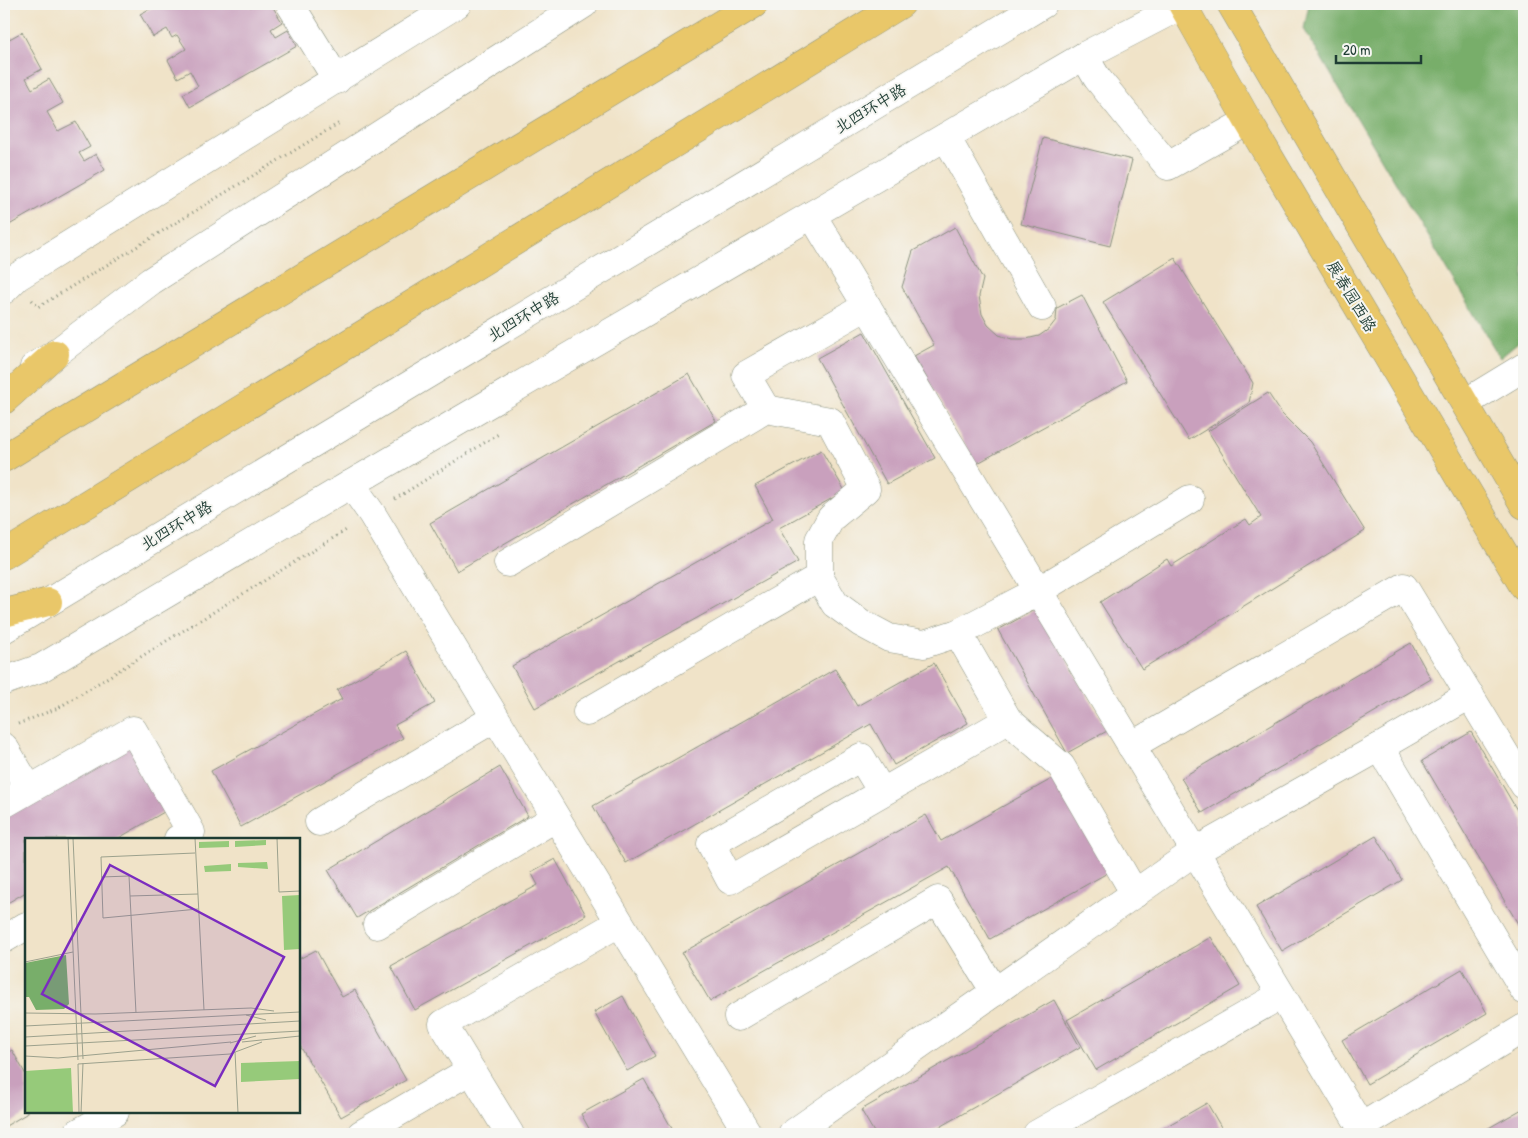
<svg xmlns="http://www.w3.org/2000/svg" width="1528" height="1138" font-family="'Patrick Hand','LXGW WenKai TC',sans-serif">
	<rect width="100%" height="100%" fill="#f6f6f2"/>
	<filter id="ink" filterUnits="userSpaceOnUse"><feTurbulence type="fractalNoise" baseFrequency=".02" numOctaves="2"/><feDisplacementMap in="SourceGraphic" scale="10" xChannelSelector="R" yChannelSelector="G"/><feConvolveMatrix kernelMatrix="1 2 1 2 8 2 1 2 1" color-interpolation-filters="sRGB"/></filter>
	<filter id="wash" filterUnits="userSpaceOnUse"><feTurbulence type="fractalNoise" baseFrequency=".0096" numOctaves="4" result="noise"/><feDisplacementMap in="SourceGraphic" scale="20" xChannelSelector="R" yChannelSelector="G"/><feGaussianBlur stdDeviation="1.12" result="paint"/><feColorMatrix in="noise" values="0 0 0 0 0 0 0 0 0 0 0 0 0 0 0 0 0 1.4 0 .05"/><feComposite in="paint" operator="in"/></filter>
	<g filter="url(#wash)">
		<rect width="100%" height="100%" fill="#f0e3c8"/>
		<polygon fill="#78ae6a" stroke="#4c764f" points="1309,4 1524,4 1524,338 1500,358 1304,29"/>
		<g id="blocks">
			<g fill="#c9a0bd">
				<polygon points="159,4 248,4 250,7 257,4 271,4 282,22 271,29 276,37 288,30 297,46 190,107 183,94 198,86 190,71 178,78 168,60 186,49 177,35 172,38 167,29 153,37 140,14"/>
				<polygon points="22,32 42,69 26,78 32,89 49,79 63,103 47,112 58,131 76,122 90,147 79,153 84,161 96,154 105,170 4,228 4,211 6,210 4,206 4,42"/>
				<polygon points="1043,138 1132,160 1110,246 1021,224"/>
				<polygon points="955,227 983,279 979,296 982,314 988,325 999,335 1012,339 1026,339 1039,336 1049,329 1056,320 1057,308 1082,295 1127,381 976,464 914,356 934,345 902,287 913,251"/>
				<polygon points="1175,258 1253,383 1249,403 1189,440 1103,302"/>
				<polygon points="864,332 935,458 887,484 817,358"/>
				<polygon points="689,374 716,421 457,571 430,523"/>
				<polygon points="1268,393 1282,414 1310,442 1365,531 1142,669 1100,602 1167,559 1171,566 1246,519 1250,525 1261,517 1208,431"/>
				<polygon points="821,450 845,491 779,528 798,562 535,708 512,666 773,519 755,486"/>
				<polygon points="1038,608 1107,731 1067,753 998,630"/>
				<polygon points="1411,643 1431,679 1202,813 1181,778"/>
				<polygon points="406,651 435,703 395,725 403,738 241,827 211,771 342,699 337,690"/>
				<polygon points="934,663 968,723 894,765 871,724 626,863 593,806 835,669 857,706"/>
				<polygon points="1471,732 1524,822 1524,934 1422,761"/>
				<polygon points="131,739 171,808 117,839 26,839 26,892 4,905 4,812"/>
				<polygon points="500,767 528,816 357,918 328,870"/>
				<polygon points="1057,776 1111,871 990,939 949,867 710,1001 682,953 926,815 941,841"/>
				<polygon points="1376,836 1402,880 1282,951 1256,907"/>
				<polygon points="555,859 586,915 415,1010 391,966 538,885 531,872"/>
				<polygon points="1211,937 1240,986 1096,1070 1067,1020"/>
				<polygon points="316,950 342,997 355,990 406,1080 341,1117 299,1044 299,959"/>
				<polygon points="1462,969 1487,1013 1367,1084 1342,1040"/>
				<polygon points="623,996 655,1056 627,1071 594,1012"/>
				<polygon points="1054,1000 1080,1047 927,1134 875,1134 861,1110"/>
				<polygon points="12,1050 26,1075 27,1112 26,1114 4,1127 4,1055"/>
				<polygon points="644,1079 675,1134 592,1134 581,1114"/>
				<polygon points="1207,1103 1225,1134 1153,1134"/>
				<polygon points="1524,1108 1524,1134 1478,1134"/>
			</g>
		</g>
	</g>
	<g filter="url(#ink)">
		<use href="#blocks" fill-opacity="0" stroke="#88907e" stroke-width="1"/>
		<g fill="none" stroke-linecap="round" stroke-linejoin="round">
			<defs>
				<g id="minor">
					<polyline points="290,4 337,80"/>
					<polyline points="1084,56 1097,78 1168,166 1248,121"/>
					<polyline points="946,137 1042,307"/>
					<polyline points="812,215 1361,1127 1524,1028"/>
					<polyline points="4,290 17,277 457,4"/>
					<polyline points="34,367 55,354 151,281 584,4"/>
					<polyline points="1465,403 1524,367"/>
					<polyline points="766,409 746,375 867,306"/>
					<polyline points="351,484 372,514 748,1134"/>
					<polyline points="508,563 766,409 830,421 866,489 831,518 819,540 819,577 587,712"/>
					<polyline points="819,577 835,604 861,623 889,638 924,644 958,633 1038,591 1190,499"/>
					<polyline points="4,629 1043,4"/>
					<polyline points="958,633 1008,720 1061,766 1135,894"/>
					<polyline points="4,681 41,668 351,484 1084,56 1184,4"/>
					<polyline points="1131,746 1404,587 1524,785"/>
					<polyline points="4,747 29,789"/>
					<polyline points="1380,747 1470,695"/>
					<polyline points="882,792 861,757 711,844 730,880 1008,720"/>
					<polyline points="4,804 133,730 191,832 178,839"/>
					<polyline points="319,822 495,718"/>
					<polyline points="377,925 555,818"/>
					<polyline points="4,939 26,926"/>
					<polyline points="738,1017 938,900 995,992"/>
					<polyline points="76,1134 115,1112"/>
					<polyline points="361,1134 471,1070"/>
					<polyline points="510,1134 443,1024 619,923"/>
					<polyline points="792,1134 1194,852 1380,747 1524,990"/>
					<polyline points="1037,1134 1281,995"/>
				</g>
				<g id="major">
					<polyline points="1182,4 1248,121 1524,587"/>
					<polyline points="1231,4 1524,505"/>
				</g>
				<g id="highway">
					<polyline points="4,400 55,354"/>
					<polyline points="4,458 754,4"/>
					<polyline points="4,555 901,4"/>
					<polyline points="4,613 48,602"/>
				</g>
			</defs>
			<use href="#minor" stroke="#88907e" stroke-width="29"/>
			<use href="#major" stroke="#88907e" stroke-width="29"/>
			<use href="#highway" stroke="#88907e" stroke-width="29"/>
			<g stroke="#88907e" stroke-width="3" stroke-dasharray="1 4" stroke-linecap="butt">
				<polyline points="32,300 38,307 341,122"/>
				<polyline points="395,499 500,433"/>
				<polyline points="18,724 58,708 348,529"/>
			</g>
			<use href="#minor" stroke="#fff" stroke-width="28"/>
			<use href="#major" stroke="#e9c769" stroke-width="28"/>
			<use href="#highway" stroke="#e9c769" stroke-width="28"/>
		</g>
	</g>
	<g text-anchor="middle" stroke-width="4" stroke-linejoin="round" paint-order="stroke">
		<g font-size="16" fill="#1f3d34" stroke="#f6f6f2">
			<text transform="translate(870 108) rotate(-31)" y="6">北四环中路</text>
			<text transform="translate(1352 296) rotate(59)" y="6">展春园西路</text>
			<text transform="translate(523 316) rotate(-31)" y="6">北四环中路</text>
			<text transform="translate(176 525) rotate(-31)" y="6">北四环中路</text>
		</g>
	</g>
	<g transform="translate(25 838)">
		<rect width="275" height="275" fill="#f0e3c8"/>
		<path d="M241,2V7L210,9V3ZM204,3V9L174,10V4ZM242,24L243,31L213,29V25ZM206,26V33L180,34L179,28ZM275,57V111L259,112L257,58ZM275,223V241L216,244V225ZM46,230L48,275H0V233Z" fill="#96ca7a"/>
		<path d="M41,117L44,166L39,171L11,172L4,159H0V125Z" fill="#78ae6a"/>
		<path fill="none" stroke="#9ca18d" stroke-width="1" d="M43,0L53,222M48,0L58,221M170,0L179,172M252,0L254,54L275,53M170,15L76,19L78,80L173,71M76,39L104,38L111,175M105,58L173,56M0,124L48,114M0,175L70,176L226,170L249,173M221,177L241,182M0,188L275,174M0,199L275,183M217,204L275,198M205,205L231,198M0,208L275,193M210,214L213,275M0,218L33,220L206,204M53,226L205,216L237,204M53,226L54,275M56,275L58,225"/>
		<path fill="#7b2cbf" fill-opacity="0.15" stroke="#7b2cbf" stroke-width="2.5" d="M85,27L259,119L190,248L17,156Z"/>
		<rect width="275" height="275" fill="none" stroke="#1f3d34" stroke-width="2.5"/>
	</g>
	<rect width="1528" height="1138" fill="none" stroke="#f6f6f2" stroke-width="20"/>
	<path d="M1336 55v8h85v-8" fill="none" stroke="#1f3d34" stroke-width="2.5"/>
	<text x="1343" y="55" font-size="15" fill="#1f3d34" stroke="#f6f6f2" stroke-width="4" paint-order="stroke">20 m</text>
</svg>
